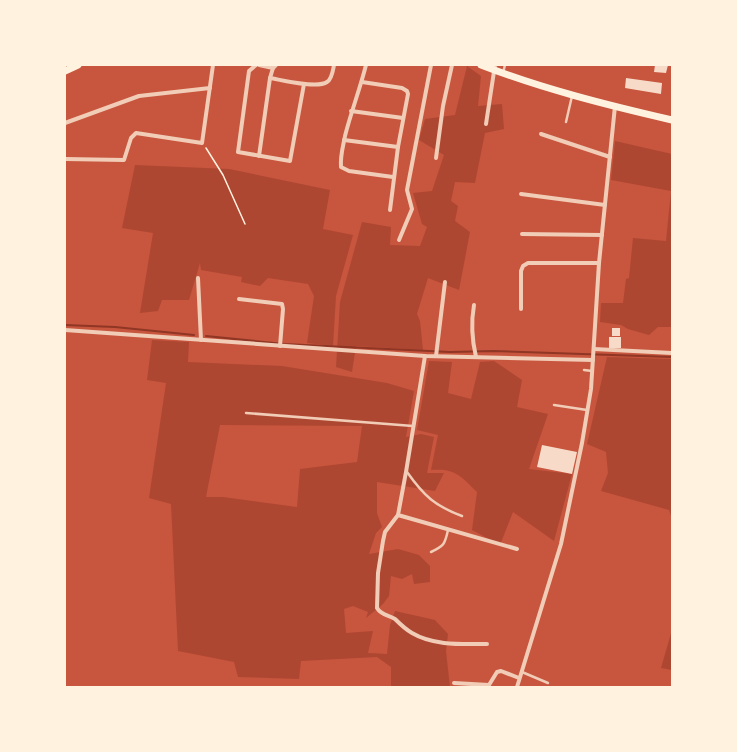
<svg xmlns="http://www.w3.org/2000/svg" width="737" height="752" font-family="'Alegreya Sans',sans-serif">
	<rect width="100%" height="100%" fill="#c8553d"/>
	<g fill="#ae4732" fill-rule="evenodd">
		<polygon points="467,66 481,76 478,106 502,104 504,129 485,133 475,183 455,182 451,201 458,206 455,221 470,232 459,290 428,278 417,314 420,321 423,350 356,346 352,372 336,367 340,302 362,222 391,227 390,245 420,246 427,227 422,224 413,193 432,191 444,155 419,140 425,119 455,115"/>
		<polygon points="615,141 672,154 672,327 658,327 649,335 628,329 621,325 600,322 601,303 623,303 626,279 629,278 633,238 666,241 671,191 611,180"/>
		<polygon points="135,165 229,169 330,190 323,229 353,235 336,296 333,346 307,343 314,296 308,284 268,278 260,286 241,282 242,277 201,270 200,263 189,300 162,300 158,311 140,313 153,233 122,228"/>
		<path d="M152,340L189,342L188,362L282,366L387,383L414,391L406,437L421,434L434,437L427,473H444L435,491L377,482V513L382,527L376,533L369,554L398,549L419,555L430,566V582L414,584L412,574L402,579L391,576L389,596L383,604L366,618L368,612L353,606L344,609L346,633L373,631L368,653L387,654L390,625L395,611L435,620L448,634L446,651L450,687H391V667L377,657L301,661L299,679L238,677L234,662L178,651L171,504L149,498L166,383L147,380ZM220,425L362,426L357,462L300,469L297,507L223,497H206Z"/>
		<polygon points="607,357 672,359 672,519 669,510 601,491 608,473 606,452 587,444"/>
		<path d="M429,361L452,362L448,393L471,399L480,362L494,361L522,380L517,407L548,414L529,469L572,474L554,541L513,512L500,545L472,530L477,492C461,476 455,468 431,470L438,435L417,430Z"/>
		<polygon points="672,630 672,670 661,668"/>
	</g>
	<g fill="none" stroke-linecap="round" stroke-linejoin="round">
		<g stroke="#8f3625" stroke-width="2">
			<polyline points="65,325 115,327 194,335"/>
			<polyline points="206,336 284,344 346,347 450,352 494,351 672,357"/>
		</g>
	</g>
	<g fill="#f7dbc8">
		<polygon points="655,65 668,65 666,73 654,72"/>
		<polygon points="626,78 662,83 661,94 625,88"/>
		<rect x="612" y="328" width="8" height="8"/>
		<rect x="609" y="337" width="12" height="11"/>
		<polygon points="542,445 577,452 572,474 537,467"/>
	</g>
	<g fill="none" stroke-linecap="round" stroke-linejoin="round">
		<polyline stroke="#fff3e0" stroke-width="1.5" points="206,148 223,175 245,224"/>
		<g stroke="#f1ccb7" stroke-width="2.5">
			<polyline points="503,73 505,65"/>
			<polyline points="566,122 572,96"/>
			<polyline points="584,370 592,371"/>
			<polyline points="554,405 587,410"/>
			<polyline points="246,413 413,426"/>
			<path d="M407,472C424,496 435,506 462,516"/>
			<path d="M431,552C444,546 445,544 448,530"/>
			<polyline points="522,672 548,683"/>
		</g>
		<g stroke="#f1ccb7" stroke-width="4">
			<polyline points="256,65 249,71 238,152 290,161 304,84"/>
			<polyline points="259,65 273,68"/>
			<path d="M366,65C360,89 351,112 345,136C343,147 340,156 341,167L349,171L393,177"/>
			<path d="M270,78C282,80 317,89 327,82C332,79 333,70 334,65"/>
			<polyline points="362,82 402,88 407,91 408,94 398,147 390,210"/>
			<polyline points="351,111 403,118"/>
			<polyline points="65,123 139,96 210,88"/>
			<polyline points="486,124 495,65"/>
			<polyline points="541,134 610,157"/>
			<polyline points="344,140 398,147"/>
			<polyline points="259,156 270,78 273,68 276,65"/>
			<polyline points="436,158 443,106 452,65"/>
			<polyline points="65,159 124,160 131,138 136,133 202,143 213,65"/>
			<polyline points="521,194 605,205"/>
			<polyline points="522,234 602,235"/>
			<polyline points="399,240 412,209 407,190 431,65"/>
			<polyline points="198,278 201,340"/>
			<polyline points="239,299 282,304 283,309 280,346"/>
			<path d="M474,305C471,322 472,340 476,357"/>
			<polyline points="521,309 521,271 523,266 528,263 599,263"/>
			<polyline points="65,330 425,356 593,360"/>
			<polyline points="594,349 672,353"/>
			<polyline points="425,356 406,472 398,515 517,549"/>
			<polyline points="436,356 445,282"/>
			<path d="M398,515L385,532L383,541L378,573L377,608C381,615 388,615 395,619C400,624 405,629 412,633C434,646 462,644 487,644"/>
			<polyline points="454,683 489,685 497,672 501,671 519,678"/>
			<polyline points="517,687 561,544 582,443 591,389 599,263 615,106"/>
		</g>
		<g stroke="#fff3e0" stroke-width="7">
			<path d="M481,65C543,89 607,105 672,120"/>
			<polyline points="65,71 78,65"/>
		</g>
	</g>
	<rect width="737" height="752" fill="none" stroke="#fff3e0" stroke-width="132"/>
</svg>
